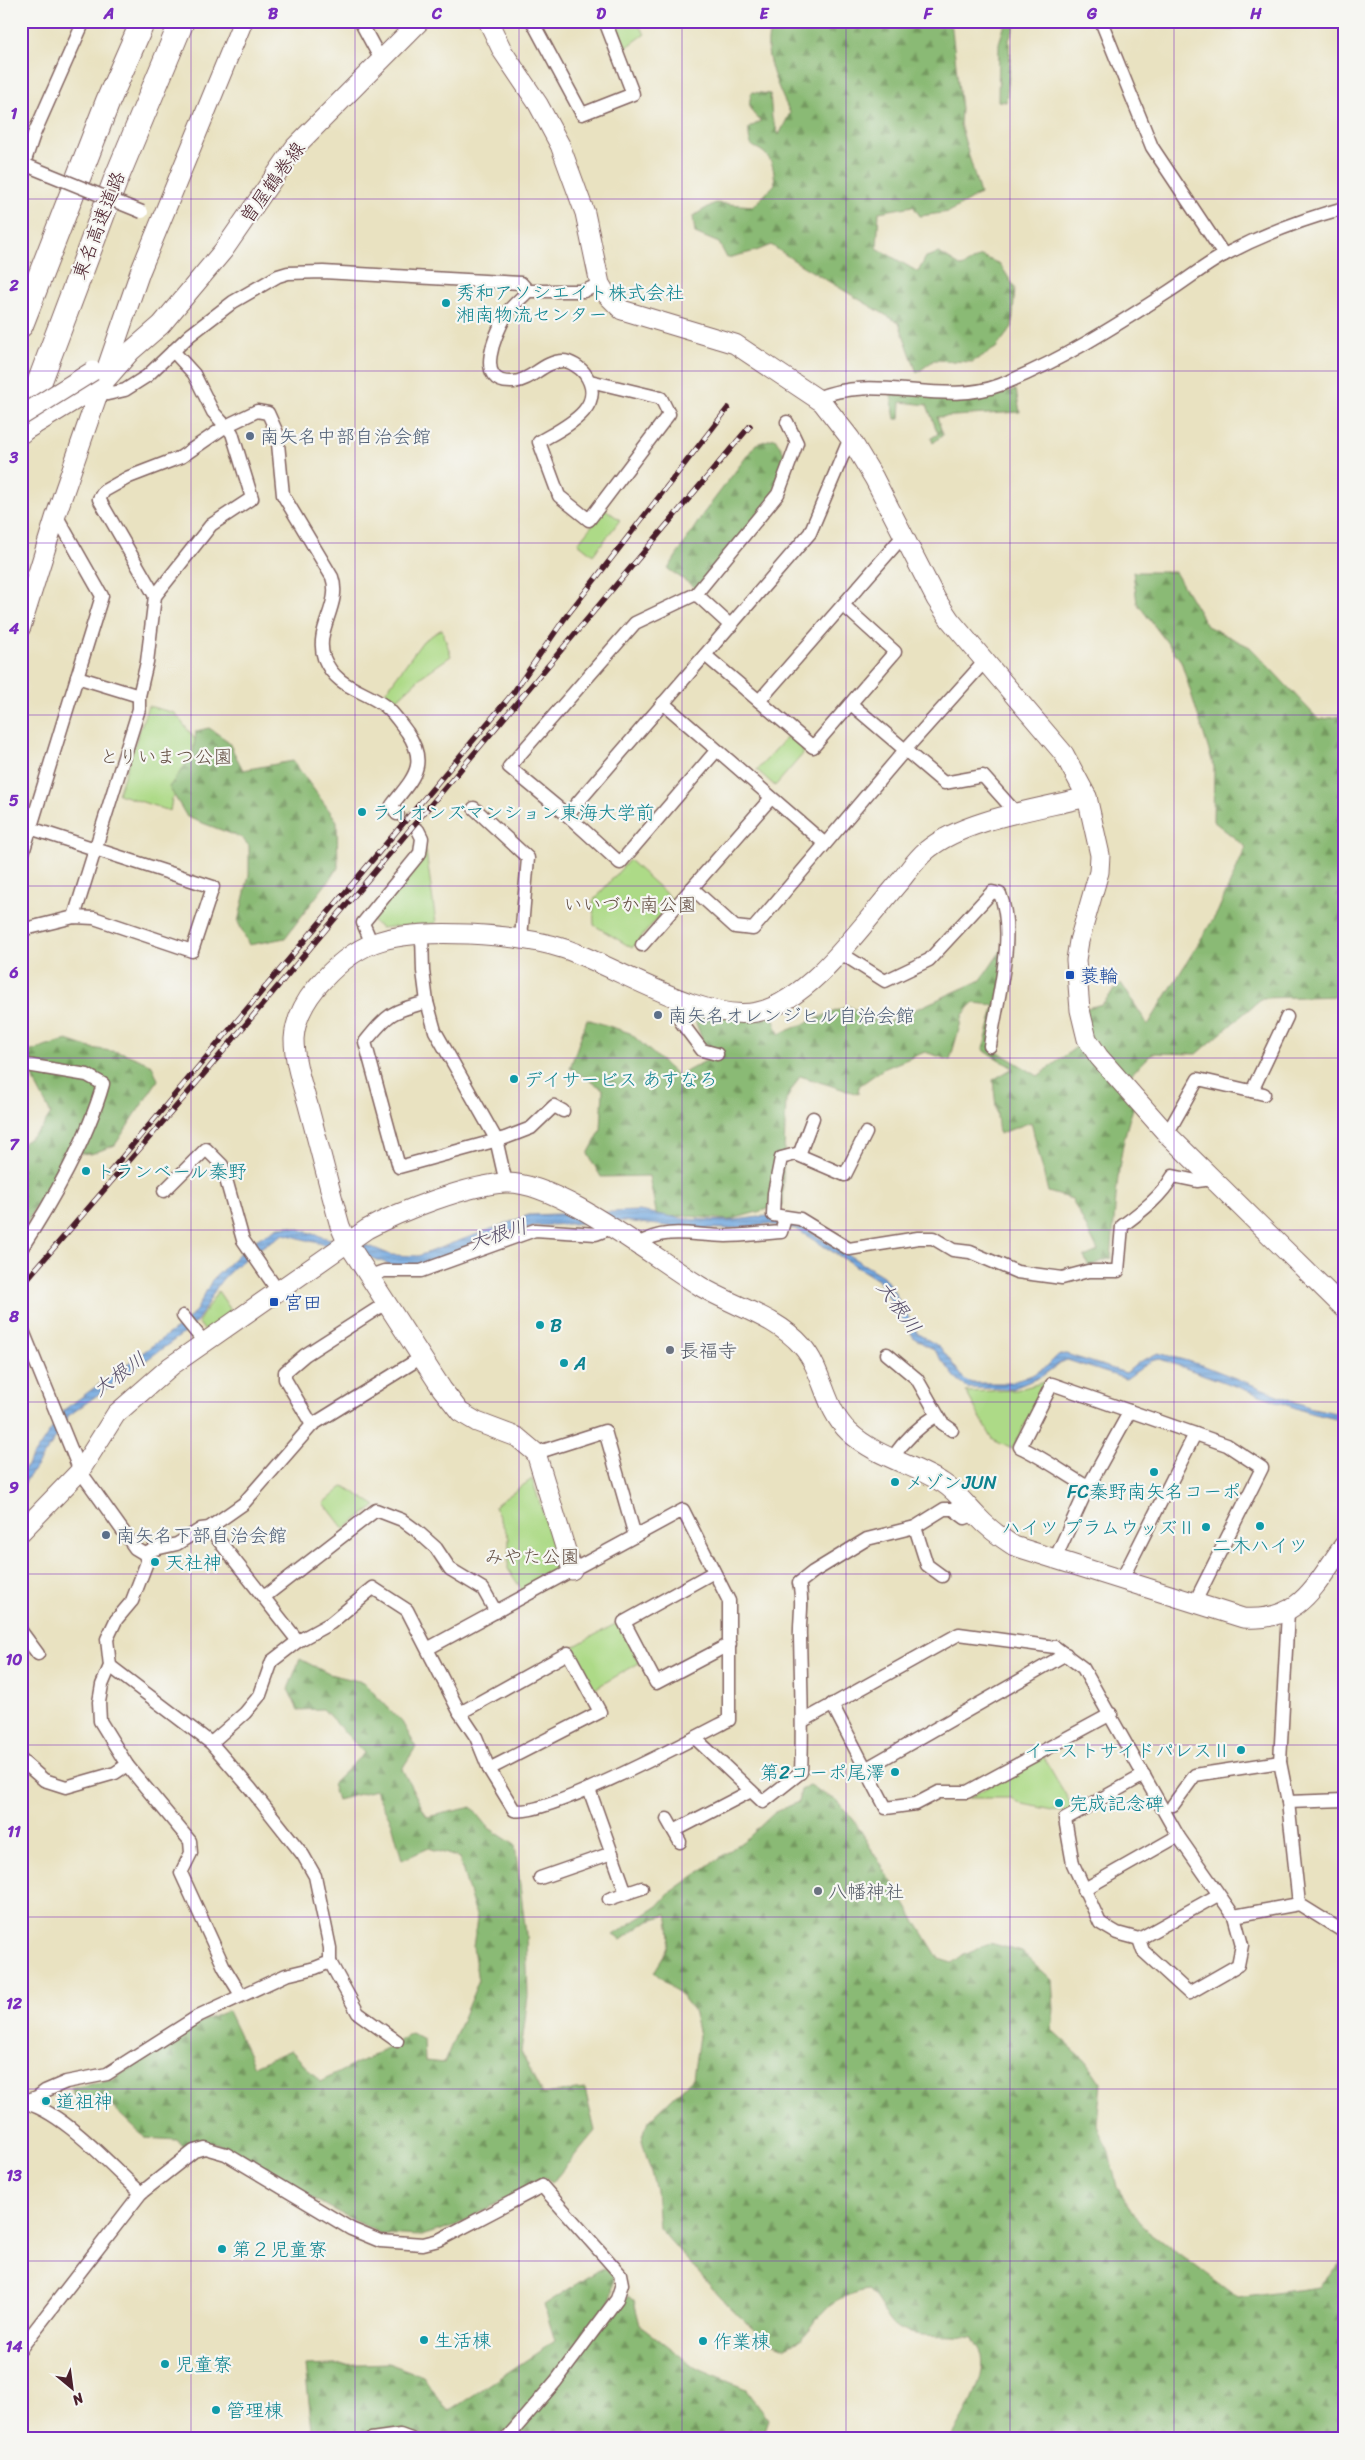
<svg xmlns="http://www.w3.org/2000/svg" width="1365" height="2460" font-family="Sriracha,'Klee One',sans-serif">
	<defs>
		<pattern id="forest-firs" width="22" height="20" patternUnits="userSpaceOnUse" patternTransform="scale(1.25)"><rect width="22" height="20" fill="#8aba74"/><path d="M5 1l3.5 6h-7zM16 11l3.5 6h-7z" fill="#73975f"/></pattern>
		<pattern id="water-rules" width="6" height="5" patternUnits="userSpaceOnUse" patternTransform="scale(1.25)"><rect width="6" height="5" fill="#72a8e0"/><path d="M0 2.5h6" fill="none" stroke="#6088b6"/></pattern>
	</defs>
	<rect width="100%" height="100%" fill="#f6f6f2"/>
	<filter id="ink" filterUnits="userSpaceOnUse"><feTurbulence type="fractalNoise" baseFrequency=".02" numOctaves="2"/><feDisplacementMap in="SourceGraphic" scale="10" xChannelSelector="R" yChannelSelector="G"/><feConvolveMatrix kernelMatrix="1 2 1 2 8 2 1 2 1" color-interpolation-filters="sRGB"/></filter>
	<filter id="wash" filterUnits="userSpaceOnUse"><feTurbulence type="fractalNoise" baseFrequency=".0096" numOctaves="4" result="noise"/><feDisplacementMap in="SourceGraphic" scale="20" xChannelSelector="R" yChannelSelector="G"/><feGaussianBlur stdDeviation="1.12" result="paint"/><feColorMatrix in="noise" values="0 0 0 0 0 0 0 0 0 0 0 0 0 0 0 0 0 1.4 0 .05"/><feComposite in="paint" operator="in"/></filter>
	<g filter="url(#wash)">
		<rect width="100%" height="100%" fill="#e9e2c1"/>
		<g fill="#adda87" stroke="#7c7c59">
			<polygon points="615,21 635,21 645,34 623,50 612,24"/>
			<polygon points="605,509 620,520 593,555 578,543"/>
			<polygon points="442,629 451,656 422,676 392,704 387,700 386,691 423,641"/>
			<polygon points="148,706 175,713 209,758 172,799 170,811 118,794"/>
			<polygon points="789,735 803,747 803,754 775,786 757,770"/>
			<polygon points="426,851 436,923 381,928 371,920"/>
			<polygon points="629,860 673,900 632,948 594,925 593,901"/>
			<polygon points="218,1291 233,1313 205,1331 198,1322"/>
			<polygon points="1048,1381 1012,1449 993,1440 966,1392 1016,1390"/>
			<polygon points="532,1479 559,1562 554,1572 522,1590 508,1569 509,1538 494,1506"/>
			<polygon points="344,1486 376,1506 344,1529 324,1503"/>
			<polygon points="617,1623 639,1663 594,1689 571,1648"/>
			<polygon points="1043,1756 1074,1809 1067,1813 1018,1803 1012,1798 968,1798"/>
		</g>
		<g fill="url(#forest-firs)" stroke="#6a6c50">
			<path d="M777,21H951L961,109L960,124L980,194L949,212L920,216L913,206L879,212L877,248L918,272L926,257L939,253L962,267L981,256L1000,264L1015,288L1012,327L996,348L972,362L934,360L917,373L899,323L801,265L771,245L756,251L727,258L719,243L695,233L693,216L715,203L754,206L775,184C774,174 774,163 767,156C756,143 748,153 749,128L761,121C750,112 747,106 752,92L770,94L772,118L779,135L790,113C780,90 754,42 777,21Z"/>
			<polygon points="1006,21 1017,21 1009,40 1010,66 1006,102 998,101 999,43"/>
			<polygon points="1167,21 1234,21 1233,30 1172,27"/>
			<polygon points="890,390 958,399 1016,390 1020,412 937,417 943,435 933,443 931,438 938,434 927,405 901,402 900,419 895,419"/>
			<polygon points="775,438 790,463 778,494 696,594 693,586 668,569 703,514 756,444"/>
			<path d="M1133,572H1175L1207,626L1250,647L1319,720L1344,715V996L1262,998L1197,1054L1153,1053L1121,1084L1136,1101C1116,1149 1116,1207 1111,1258L1089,1266L1084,1257L1098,1251L1072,1199L1048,1192L1031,1122L999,1134L993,1080L1013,1068L983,1050L995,1005L973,1003L963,1015L950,1060L925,1052L883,1069L859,1086L858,1094L800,1076L786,1100L782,1205L729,1220L689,1216L657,1217L649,1176L601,1177L588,1154L601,1130L603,1089L570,1068L587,1019L630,1033L678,1076L709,1059L691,1009L772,1015L779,1034L848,1006L883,1024L981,980L1007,942L993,1049L1038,1076L1087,1039L1080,1010L1102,1004L1121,983L1148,1025L1217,913L1246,847L1213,821L1214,767L1181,661L1137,603Z"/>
			<polygon points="209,728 228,741 243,770 293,761 337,821 338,868 285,938 249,945 238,922 249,875 249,846 242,838 187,817 169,787 193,755 196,731"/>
			<polygon points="67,1040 91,1048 124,1053 152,1065 158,1080 115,1145 91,1154 66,1151 21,1234 21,1145 42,1128 51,1114 37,1087 25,1053"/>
			<path d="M300,1659L329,1674L363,1682L402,1722L416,1747L402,1769L427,1817L472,1807L489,1828L515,1845L526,1934L528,1996L521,2052L542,2094L585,2089L595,2131L552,2183L544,2177L457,2225L421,2236L381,2234L326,2206L224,2146C207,2140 202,2148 184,2148L177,2140L145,2138L104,2099L75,2097L71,2088L112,2080L204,2020L228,2011L254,2066L291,2050L320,2082L391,2046L411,2033L424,2040L425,2061L444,2063L478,1982L473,1947L477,1919L459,1858L429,1848L402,1860L392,1823L375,1790L337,1800L332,1784L364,1753L323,1709L298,1710L288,1689Z"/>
			<path d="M810,1786L836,1800L853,1819L939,1959L952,1963L964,1954L990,1943L1022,1952L1052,1980L1054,2009L1052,2030L1085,2060L1101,2083L1097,2123L1109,2152L1117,2187L1142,2226L1238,2298L1319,2287L1344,2259V2439H950C963,2421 987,2379 982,2356C980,2350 975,2344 973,2338C951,2333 913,2340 896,2327C885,2319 881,2300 868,2290C856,2292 840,2297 831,2304C812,2320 811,2337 785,2348L769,2342L755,2331L720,2297L659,2228L656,2190L642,2141L648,2121L693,2078L699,2035L693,2010L681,1995L654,1972C669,1948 673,1944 667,1915L649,1920L621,1940L613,1935L658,1906L670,1893L749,1837L774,1813L798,1802L801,1790Z"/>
			<polygon points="607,2269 614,2276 611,2300 599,2332 628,2296 634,2301 640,2325 696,2368 746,2389 769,2419 762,2439 313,2439 305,2366 388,2363 423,2376 448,2412 555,2341 544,2305 598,2270"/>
		</g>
		<path fill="url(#water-rules)" stroke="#5e6486" d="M639,1211L685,1219L728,1221L767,1216L797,1224L883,1276L893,1290L918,1334L940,1347L965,1380L972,1383H1010L1032,1375L1046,1367L1058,1355L1066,1354L1126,1373L1139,1362L1158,1353L1202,1365L1309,1407L1344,1415V1421L1307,1412L1160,1359L1151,1361L1126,1379L1067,1360L1060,1363L1042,1376L1012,1389L968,1388L958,1381L935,1351L914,1338L878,1280L796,1229L766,1224L727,1229L685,1228L623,1221L533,1226L426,1264L394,1266L364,1255L284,1234C262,1246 227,1268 215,1290C204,1308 204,1315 187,1331L68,1416L58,1435L21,1488V1474L65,1409L189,1319L197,1309L212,1280L250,1243L279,1227L290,1226L326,1238L369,1246L391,1255L418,1256L529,1215Z"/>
	</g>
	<g filter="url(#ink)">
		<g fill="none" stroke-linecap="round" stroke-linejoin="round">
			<polyline stroke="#c9bba3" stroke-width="12" stroke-dasharray="12 6" stroke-linecap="butt" points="397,814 418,830"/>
			<defs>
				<g id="street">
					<polyline points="360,21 381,60"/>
					<polyline points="532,21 582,114 633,94 605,21"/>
					<polyline points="1101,21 1152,147 1224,255"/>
					<polyline points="21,163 48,174"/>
					<polyline points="21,172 34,134 84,21"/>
					<path d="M590,381L661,398L669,414L589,520L559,496L539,442C562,428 609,408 585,374C581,368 570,361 563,361C544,361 532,380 514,382C471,385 497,331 507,313C512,305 522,298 528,291H584L600,284"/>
					<polyline points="99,396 125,390 147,376 190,335 233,302 278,276 288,273 323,272 521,283 528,291"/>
					<path d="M817,398C876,373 942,407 1000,385C1059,362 1114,327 1168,292C1187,280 1205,265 1224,255C1262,235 1303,219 1344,208"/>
					<polyline points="696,594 731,626"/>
					<path d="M155,596L99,499L104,491L129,477L181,457L226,426L257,411L268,413L277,433L283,495L332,577C342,605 314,629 324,658C336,688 362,689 385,706C394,713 400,723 407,732C429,765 413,778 392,805L397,814"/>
					<polyline points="705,655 813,747 895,652 843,605"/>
					<polyline points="77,677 139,696"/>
					<polyline points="759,701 904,535"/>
					<polyline points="663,703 824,843"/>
					<polyline points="851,704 944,783 983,776 1018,815"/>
					<polyline points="716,751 620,863 567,815 509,767 635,623 696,594 778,494 797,443 787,422"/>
					<polyline points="474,808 528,858 521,938"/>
					<polyline points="567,815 810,533 850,438"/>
					<polyline points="21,859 102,596 56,515"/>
					<polyline points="692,888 735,927 753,929 905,750 985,661"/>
					<polyline points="74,917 139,709 139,696 147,662 155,596 211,525 252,498 232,433 213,412 194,374 173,351"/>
					<polyline points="21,930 74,917 94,918 192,951 213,887 30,828"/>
					<polyline points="422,935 423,971 427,1002 435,1031 496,1139 506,1183"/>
					<polyline points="372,944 363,923 420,853 422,838 418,830"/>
					<polyline points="642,945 771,798"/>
					<path d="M839,952L885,981L929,960L992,892L1000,894C1017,935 996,1003 990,1046"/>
					<path d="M427,1002C390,1012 389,1013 365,1042L399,1167L505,1138L531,1128L554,1106L563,1111"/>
					<polyline points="689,1002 681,1022 702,1050 717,1054"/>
					<path d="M21,1064L87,1075L103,1084C88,1138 52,1202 21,1249"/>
					<polyline points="1252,1091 1287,1017"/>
					<path d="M866,1133L845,1175L796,1154L781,1158L774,1193L773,1215L800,1219L849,1249L918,1238H933L953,1250L970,1252L1017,1272L1062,1278L1088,1271H1118L1122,1226C1142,1211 1160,1198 1173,1176L1197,1181L1212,1179"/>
					<polyline points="1167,1134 1198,1079 1264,1094"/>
					<polyline points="799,1155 813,1118"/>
					<polyline points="164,1191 206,1149 222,1165 243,1240 278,1291"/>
					<path d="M639,1244C664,1226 696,1236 726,1236C744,1236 763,1233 781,1232L785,1218"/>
					<polyline points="370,1276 384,1271 421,1271 535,1230 596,1234 612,1228"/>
					<polyline points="183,1316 204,1342"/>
					<polyline points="21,1326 80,1471 135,1548 145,1554 147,1562 132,1601 116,1620 107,1639 110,1666 102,1685 99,1702 100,1721 127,1765 190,1841 191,1853 181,1873 224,1967 241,1995"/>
					<polyline points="887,1354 917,1379 942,1423 952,1430"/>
					<polyline points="312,1425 285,1379 285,1372 305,1355 386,1303"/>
					<polyline points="536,1453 605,1431 635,1536"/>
					<path d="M892,1458C904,1441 919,1426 937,1415"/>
					<path d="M1088,1487C1065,1474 1044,1458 1020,1447L1052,1384L1227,1445L1262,1468L1195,1602"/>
					<polyline points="915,1527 927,1565 942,1576"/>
					<polyline points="209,1528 298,1641"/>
					<polyline points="145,1554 155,1549 177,1544 201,1529 209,1528 243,1504 312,1425 422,1357"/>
					<polyline points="1055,1559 1088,1487 1130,1411"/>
					<polyline points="714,1572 624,1622 656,1683 730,1644"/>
					<polyline points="1122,1579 1195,1434"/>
					<polyline points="264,1597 376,1510 402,1520 417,1531 436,1548 450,1569 483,1589 496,1612"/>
					<polyline points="1288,1612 1280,1762 1288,1802 1299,1904"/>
					<polyline points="21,1631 38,1654"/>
					<polyline points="832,1704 886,1808 916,1804 939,1792 967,1792 1111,1714"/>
					<polyline points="460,1713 568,1653 600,1712 489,1769"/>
					<polyline points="803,1721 959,1634 1055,1647 1083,1668 1178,1836 1234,1916 1242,1945 1238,1965 1189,1993 1143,1951 1139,1939"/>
					<path d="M695,1738L763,1802L801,1772C803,1727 801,1682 800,1637C799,1619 804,1601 799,1583L813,1572L867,1539L915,1527L944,1509H953L965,1518L976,1514"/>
					<path d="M211,1743L245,1713L260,1695L272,1661L298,1641L331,1623L373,1588L407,1610L460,1713L476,1737L489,1769L514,1810C543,1819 696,1737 729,1720V1601L683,1510L427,1649"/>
					<polyline points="21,1760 44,1780 66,1787 115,1773 127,1765"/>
					<polyline points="867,1768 1066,1654"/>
					<polyline points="1144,1775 1065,1819 1073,1864 1100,1923 1117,1933 1139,1939 1218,1895"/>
					<polyline points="589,1789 626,1893"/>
					<polyline points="1288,1802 1344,1800"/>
					<polyline points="1173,1805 1195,1775 1280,1762"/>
					<polyline points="667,1819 680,1842"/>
					<polyline points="674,1831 751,1791"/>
					<polyline points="540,1878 612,1853"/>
					<polyline points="1083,1890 1178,1836"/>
					<polyline points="609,1899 642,1888"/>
					<polyline points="1234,1916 1299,1904 1344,1932"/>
					<polyline points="330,1962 358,2013 397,2041"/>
					<path d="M21,2102C60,2108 111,2166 141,2193"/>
					<polyline points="22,2102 37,2097 45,2091 66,2082 107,2074 200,2015 286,1975 315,1968 330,1962 330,1948 315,1876 303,1855 250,1788 211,1743 110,1666"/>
					<polyline points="21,2348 141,2193 194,2151 205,2148 226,2154 351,2229 380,2241 423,2244 439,2240 542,2186 620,2274 622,2284 617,2299 556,2381 506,2439"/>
					<polyline points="371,2439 400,2435 411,2439"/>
				</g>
				<g id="secondary">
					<polyline points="488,21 503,52 538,104 560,145 585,213 600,284 606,294 622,310 735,344 822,402 850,438 874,478 936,599 950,620 1064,754 1087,797 1100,855 1099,872 1079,941 1076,960 1080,1010 1087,1039 1099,1057 1167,1134 1344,1308"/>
					<polyline points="21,433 103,383 131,351 161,325 223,251 295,147 420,21"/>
					<polyline points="21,627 56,515 140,272 243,21"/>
					<path d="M21,1532L80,1471L116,1414L171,1366L367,1229C400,1211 468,1185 505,1183C557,1180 654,1258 700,1286C732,1306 776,1316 802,1346C824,1371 824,1409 849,1432C876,1457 913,1464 943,1483C956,1491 966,1505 977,1516C988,1528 1000,1537 1014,1546L1243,1618C1301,1622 1314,1586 1344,1545"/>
					<path d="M572,1570L536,1453L517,1437L477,1422L460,1412L442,1389L347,1242L340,1226C329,1186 319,1146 308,1105C302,1084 294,1061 294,1039C295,1019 304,1003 316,988C332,969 350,952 374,943C417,926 520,934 565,949C618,967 702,1023 757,1012C811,1001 865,921 901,880C909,870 917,858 927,850C964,819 1040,809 1087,797"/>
				</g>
				<g id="highway">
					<polyline points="21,325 108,101 143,21"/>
					<polyline points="21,431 116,179 182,21"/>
				</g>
			</defs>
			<use href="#street" stroke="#826360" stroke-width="15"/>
			<use href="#secondary" stroke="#826360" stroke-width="21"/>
			<use href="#highway" stroke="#826360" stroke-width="26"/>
			<use href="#street" stroke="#fff" stroke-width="12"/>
			<use href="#secondary" stroke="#fff" stroke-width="19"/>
			<use href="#highway" stroke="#fff" stroke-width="24"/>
			<defs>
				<g id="rail">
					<polyline points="108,1174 513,693 565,618 728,408"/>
					<polyline points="21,1286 193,1087 750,426"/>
				</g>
			</defs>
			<use href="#rail" stroke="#4a1f2b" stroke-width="5.5"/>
			<use href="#rail" stroke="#f6f6f2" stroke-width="4" stroke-dasharray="11" stroke-linecap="butt"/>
			<defs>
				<polyline id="street-bridge" points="48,174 142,212"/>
				<polyline id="secondary-bridge" points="21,416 93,371"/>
			</defs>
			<use href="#street-bridge" stroke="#826360" stroke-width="15" stroke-linecap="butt"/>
			<use href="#secondary-bridge" stroke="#826360" stroke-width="21" stroke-linecap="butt"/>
			<use href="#street-bridge" stroke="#fff" stroke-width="12"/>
			<use href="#secondary-bridge" stroke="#fff" stroke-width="19"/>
		</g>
	</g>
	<path fill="none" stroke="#7b2cbf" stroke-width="1" stroke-opacity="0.55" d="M191,21V2439M355,21V2439M519,21V2439M682,21V2439M846,21V2439M1010,21V2439M1174,21V2439M21,199H1344M21,371H1344M21,543H1344M21,715H1344M21,886H1344M21,1058H1344M21,1230H1344M21,1402H1344M21,1574H1344M21,1745H1344M21,1917H1344M21,2089H1344M21,2261H1344"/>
	<g fill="#0f9aa8" stroke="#f6f6f2" stroke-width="2">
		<circle cx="446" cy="303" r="5"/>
		<circle cx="362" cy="812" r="5"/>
		<circle cx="514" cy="1079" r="5"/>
		<circle cx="86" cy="1171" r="5"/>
		<circle cx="540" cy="1325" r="5"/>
		<circle cx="564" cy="1363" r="5"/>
		<circle cx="1154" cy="1472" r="5"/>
		<circle cx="895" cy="1482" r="5"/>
		<circle cx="1260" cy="1526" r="5"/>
		<circle cx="1206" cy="1527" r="5"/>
		<circle cx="155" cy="1562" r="5"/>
		<circle cx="1241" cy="1750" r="5"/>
		<circle cx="895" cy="1772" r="5"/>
		<circle cx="1059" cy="1803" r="5"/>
		<circle cx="46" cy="2101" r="5"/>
		<circle cx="222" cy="2249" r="5"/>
		<circle cx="424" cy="2340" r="5"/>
		<circle cx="703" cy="2341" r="5"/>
		<circle cx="165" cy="2364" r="5"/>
		<circle cx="216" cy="2410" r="5"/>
	</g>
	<g fill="#5c6f8a" stroke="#f6f6f2" stroke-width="2">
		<circle cx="250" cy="436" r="5"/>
		<circle cx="658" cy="1015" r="5"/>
		<circle cx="106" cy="1535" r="5"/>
	</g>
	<g fill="#1a4fb4" stroke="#f6f6f2" stroke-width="2">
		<rect x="1065" y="970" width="10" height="10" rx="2.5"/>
		<rect x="269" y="1297" width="10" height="10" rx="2.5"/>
	</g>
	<g fill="#6b7280" stroke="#f6f6f2" stroke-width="2">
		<circle cx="670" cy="1350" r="5"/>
		<circle cx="818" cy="1891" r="5"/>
	</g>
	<g text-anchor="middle" stroke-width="4.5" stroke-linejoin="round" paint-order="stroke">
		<g font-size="19" fill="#4a1f2b" stroke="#f6f6f2">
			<text transform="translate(272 182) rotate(-54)" y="7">曽屋鶴巻線</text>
			<text transform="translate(98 225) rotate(-69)" y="7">東名高速道路</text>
		</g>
		<g font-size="19" fill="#0d838f" stroke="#f6f6f2" text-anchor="start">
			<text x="456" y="299">秀和アソシエイト株式会社<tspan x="456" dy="22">湘南物流センター</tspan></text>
			<text x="372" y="819">ライオンズマンション東海大学前</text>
			<text x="524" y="1086">デイサービス あすなろ</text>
			<text x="96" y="1178">トランベール秦野</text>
			<text x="550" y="1332">B</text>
			<text x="574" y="1370">A</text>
			<text x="905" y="1489">メゾンJUN</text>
			<text x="1154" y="1498" text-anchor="middle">FC秦野南矢名コーポ</text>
			<text x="1196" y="1534" text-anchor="end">ハイツ プラムウッズⅡ</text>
			<text x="1260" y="1552" text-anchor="middle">二木ハイツ</text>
			<text x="165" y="1569">天社神</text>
			<text x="1231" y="1757" text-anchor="end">イーストサイドパレスⅡ</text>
			<text x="885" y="1779" text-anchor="end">第2コーポ尾澤</text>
			<text x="1069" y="1810">完成記念碑</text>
			<text x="56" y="2108">道祖神</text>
			<text x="232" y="2256">第２児童寮</text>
			<text x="434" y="2347">生活棟</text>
			<text x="713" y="2348">作業棟</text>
			<text x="175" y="2371">児童寮</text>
			<text x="226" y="2417">管理棟</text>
		</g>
		<g font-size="19" fill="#4e5e75" stroke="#f6f6f2" text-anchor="start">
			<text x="260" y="443">南矢名中部自治会館</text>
			<text x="668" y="1022">南矢名オレンジヒル自治会館</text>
			<text x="116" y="1542">南矢名下部自治会館</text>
		</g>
		<g font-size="19" fill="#634e42" stroke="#f6f6f2">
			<text x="166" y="763">とりいまつ公園</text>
			<text x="630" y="911">いいづか南公園</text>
			<text x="532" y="1563">みやた公園</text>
		</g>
		<g font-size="19" fill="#164399" stroke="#f6f6f2" text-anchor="start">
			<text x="1080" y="982">蓑輪</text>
			<text x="284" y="1309">宮田</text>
		</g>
		<g font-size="19" fill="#5b616d" stroke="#f6f6f2" text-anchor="start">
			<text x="680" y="1357">長福寺</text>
			<text x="828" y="1898">八幡神社</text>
		</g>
		<g font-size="20" font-style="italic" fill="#584f6a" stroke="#f6f6f2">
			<text transform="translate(498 1234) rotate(-17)" y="7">大根川</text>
			<text transform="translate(899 1307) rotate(54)" y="7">大根川</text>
			<text transform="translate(119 1374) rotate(-36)" y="7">大根川</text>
		</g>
	</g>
	<rect width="1365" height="2460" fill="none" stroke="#f6f6f2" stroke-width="55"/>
	<g transform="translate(72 2388) rotate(151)" stroke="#f6f6f2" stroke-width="4" paint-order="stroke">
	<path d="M0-4L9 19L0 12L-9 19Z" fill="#4a1f2b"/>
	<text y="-8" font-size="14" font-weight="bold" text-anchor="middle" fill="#4a1f2b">N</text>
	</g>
	<rect x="28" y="28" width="1310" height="2404" fill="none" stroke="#7b2cbf" stroke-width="2"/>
	<g font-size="16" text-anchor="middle" font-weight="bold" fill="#7b2cbf">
		<text x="109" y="19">A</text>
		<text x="273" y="19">B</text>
		<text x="437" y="19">C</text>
		<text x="601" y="19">D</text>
		<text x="764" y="19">E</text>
		<text x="928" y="19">F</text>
		<text x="1092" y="19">G</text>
		<text x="1256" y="19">H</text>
		<text x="14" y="119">1</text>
		<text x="14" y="291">2</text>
		<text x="14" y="463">3</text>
		<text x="14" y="634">4</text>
		<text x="14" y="806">5</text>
		<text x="14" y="978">6</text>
		<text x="14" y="1150">7</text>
		<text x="14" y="1322">8</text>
		<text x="14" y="1493">9</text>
		<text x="14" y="1665">10</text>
		<text x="14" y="1837">11</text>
		<text x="14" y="2009">12</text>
		<text x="14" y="2181">13</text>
		<text x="14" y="2352">14</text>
	</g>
</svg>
